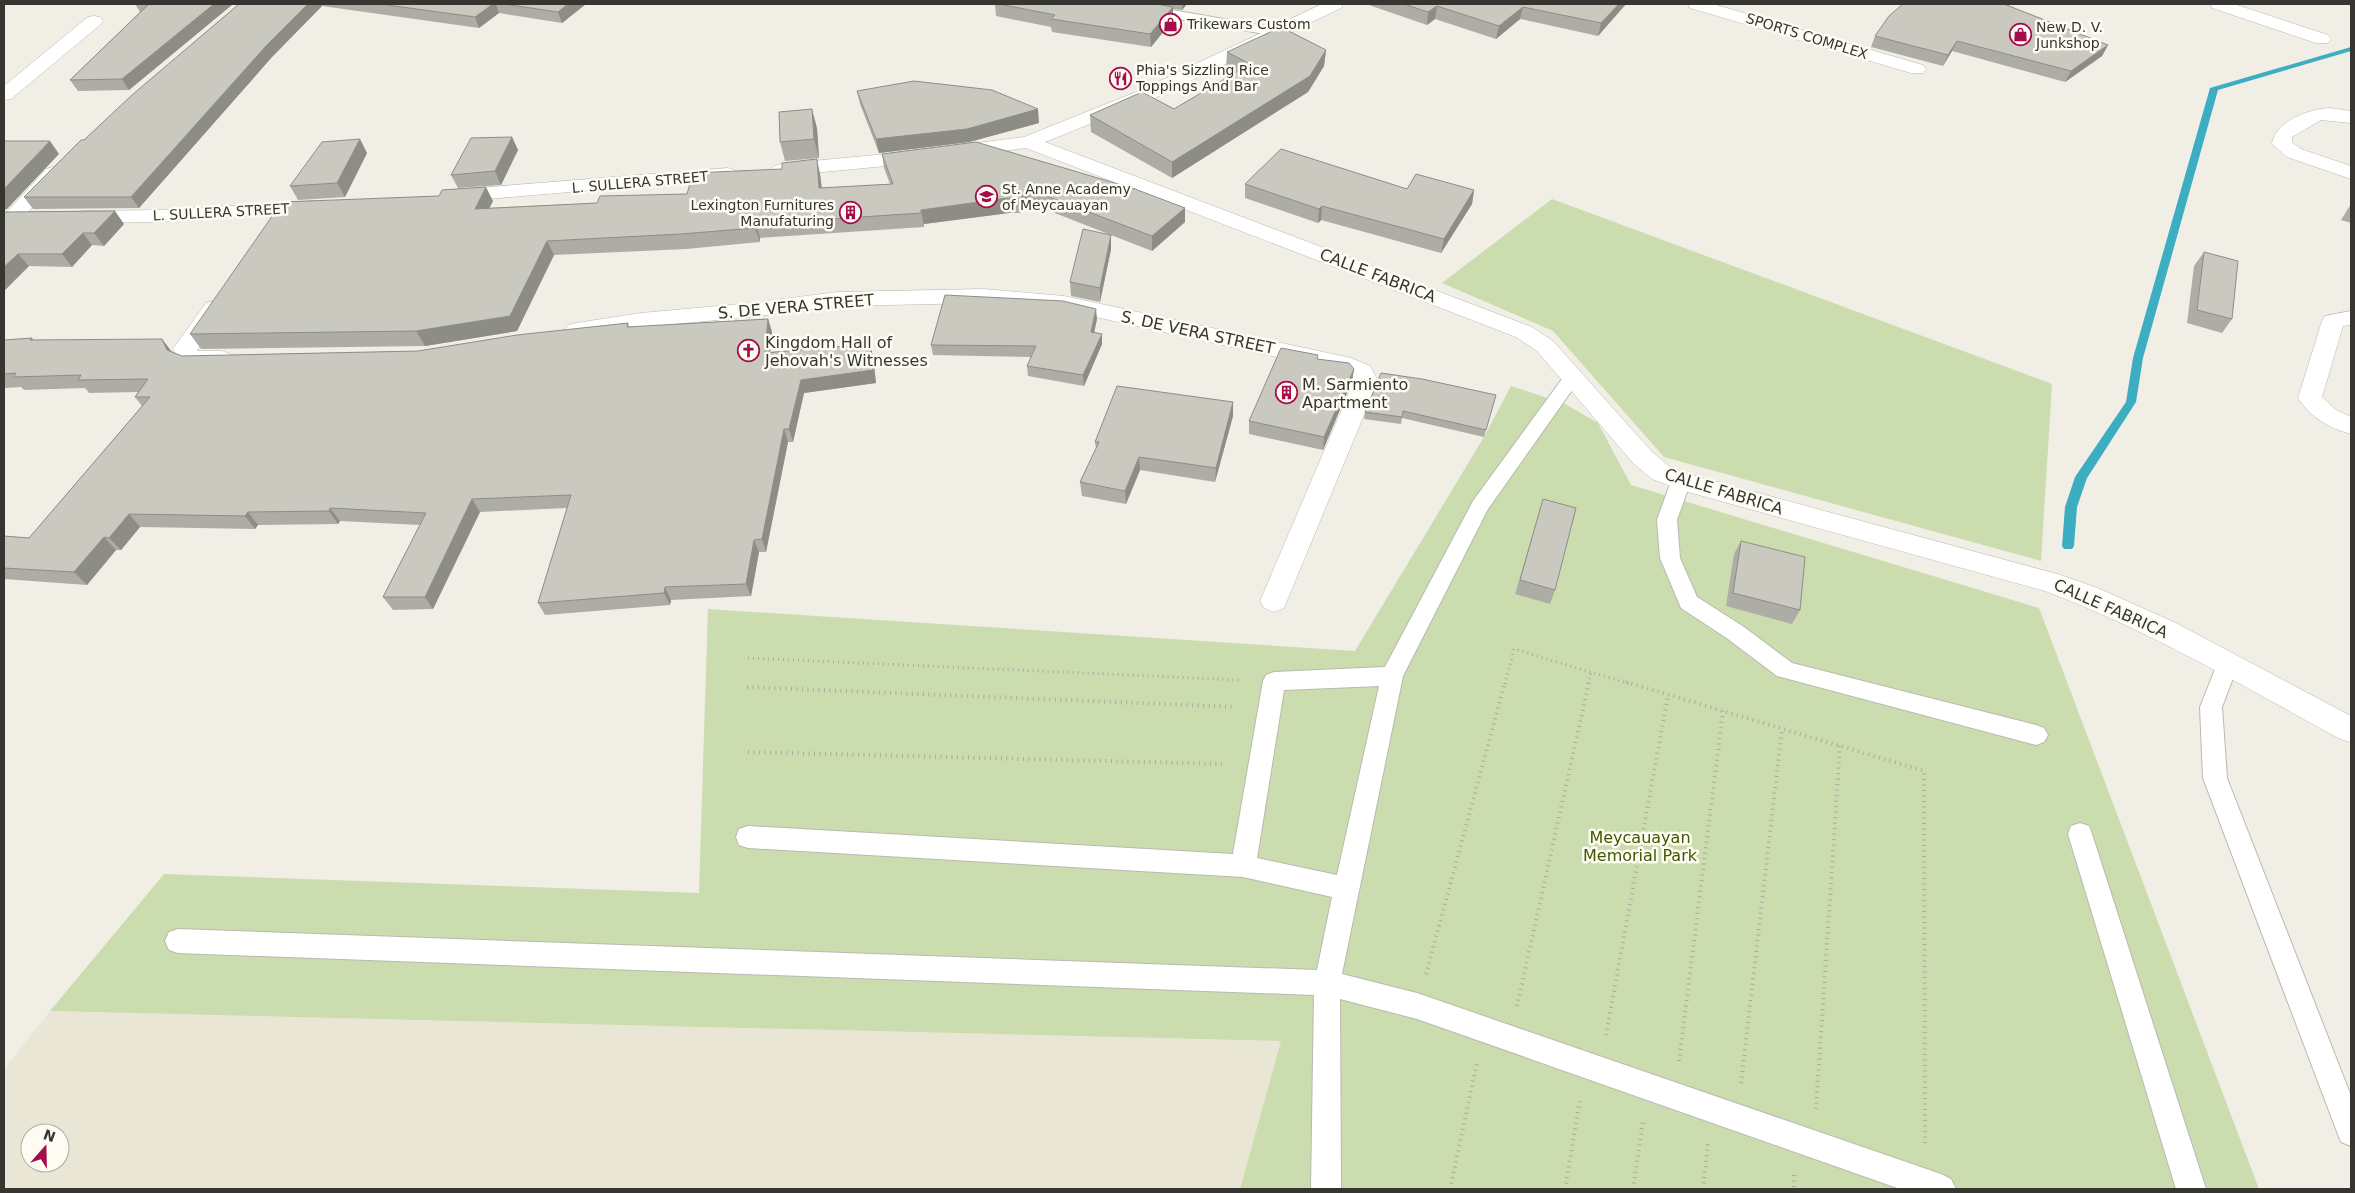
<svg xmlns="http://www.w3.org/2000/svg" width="2355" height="1193" font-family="'DejaVu Sans',sans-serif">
	<rect width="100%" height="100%" fill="#f0eee5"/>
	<path fill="#e9e6d5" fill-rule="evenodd" d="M50,1011L1281,1041L1240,1189H4V1069ZM30,1133H60V1163H30Z"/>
	<g fill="#cbdcae">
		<polygon points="1552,199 2052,384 2041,561 1664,457 1553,331 1442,283"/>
		<polygon points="1511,386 1565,404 1598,423 1631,485 2039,608 2259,1189 1240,1189 1281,1041 50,1011 164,874 699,893 708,609 1355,651 1484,437"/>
	</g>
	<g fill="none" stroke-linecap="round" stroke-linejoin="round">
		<polygon fill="#3dadc2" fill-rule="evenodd" points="2351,47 2351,51 2218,90 2143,358 2136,402 2087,478 2077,507 2074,546 2072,549 2064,549 2062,546 2065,507 2075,477 2126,402 2133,358 2210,88"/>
		<defs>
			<g id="service">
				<polygon points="1109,4 1137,4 1277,28 1284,32 1277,36 1116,8"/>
				<path d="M1573,370L1579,372L1582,376L1488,509L1403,676L1342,974L1417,993L1941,1174L1951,1179L1956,1189H1900L1417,1019L1340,999L1341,1189H1311L1314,995L178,953L169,950L165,941L169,932L178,929L1317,970L1332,897L1243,877L748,848L739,845L736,837L739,829L748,826L1233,854L1263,681L1266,675L1274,672L1385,667L1473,501L1567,372ZM1379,686L1337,875L1257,858L1284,690Z"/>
				<polygon points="1681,474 1688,476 1691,481 1677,520 1680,558 1697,597 1744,627 1792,663 2036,725 2044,728 2048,735 2044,742 2036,745 1777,676 1728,639 1681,608 1660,558 1657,520 1671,481 1674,476"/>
				<polygon points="2227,656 2235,659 2238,665 2222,707 2227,778 2351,1096 2351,1146 2341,1142 2337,1132 2203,778 2200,707 2219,659"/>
				<polygon points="2080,823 2089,826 2092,834 2206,1189 2176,1189 2068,834 2071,826"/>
			</g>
			<g id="minor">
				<polygon points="1688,4 1713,4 1923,65 1926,69 1923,73 1911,73 1690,8"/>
				<polygon points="2210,4 2234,4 2328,35 2331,39 2328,43 2316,43 2212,8"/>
				<polygon points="94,16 100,17 103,21 100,25 11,99 4,100 4,86 88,17"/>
				<path d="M2330,108L2351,111V123L2321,120L2292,137V142L2301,149L2351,166V179L2287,157L2272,144C2275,121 2309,109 2330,108Z"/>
				<polygon points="53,167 60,169 63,173 60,177 20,221 13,223 6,221 4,215 6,213 46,169"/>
				<polygon points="983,289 1064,296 1351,358 1370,366 1378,381 1284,608 1274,612 1264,608 1260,601 1354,381 1352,376 1344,372 1064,310 983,303 838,306 751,317 641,327 576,337 568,335 565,330 568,325 576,323 641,313 751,303 838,292"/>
				<path d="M214,301L222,303L225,308L197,351H222L230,354L234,359L230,364C214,369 193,369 178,361L173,349L206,303Z"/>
				<path d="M2351,311V325L2343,326L2322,397L2336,410L2351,417V434C2329,428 2311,418 2298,398L2322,321L2325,316Z"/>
			</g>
			<g id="tertiary">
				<path d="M1322,4H1343L1341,8L1155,98L1045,142L1532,327L1553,341L1652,452L1670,467L1688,474L2061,575L2100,589L2176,623L2351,716V742L2340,739C2243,686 2149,630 2045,591L1681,490L1652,479L1634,464L1537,351L1516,337L1026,148L907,164L781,176L774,174L771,170L774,166L781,164L907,152L1024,137L1141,90Z"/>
				<polygon points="728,168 735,170 738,174 735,178 452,202 445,200 442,196 445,192 452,190"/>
				<polygon points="314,201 321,203 324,207 321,211 160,222 82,223 75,221 72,217 75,213 82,211 160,210"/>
			</g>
		</defs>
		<use href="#service" stroke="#bab9b0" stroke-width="2"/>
		<use href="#minor" stroke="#bab9b0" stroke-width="1"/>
		<use href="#tertiary" stroke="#bab9b0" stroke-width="1"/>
		<g stroke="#abaaa3" stroke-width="3" stroke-dasharray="1 4" stroke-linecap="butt">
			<polyline points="748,658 1241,680"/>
			<polyline points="1505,684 1514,649 1630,684"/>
			<polyline points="1588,684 1591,672"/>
		</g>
		<g stroke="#abaaa3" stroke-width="4" stroke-dasharray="1 4.5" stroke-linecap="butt">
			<polyline points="1626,682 1924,771 1925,1145"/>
			<polyline points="747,687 1236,707"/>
			<polyline points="748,752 1226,764"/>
			<polyline points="1426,974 1505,682"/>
			<polyline points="1517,1006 1589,682"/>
			<polyline points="1606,1035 1668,695"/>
			<polyline points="1679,1061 1723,711"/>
			<polyline points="1741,1083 1782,729"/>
			<polyline points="1816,1109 1840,746"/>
			<polyline points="1794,1175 1794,1189"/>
			<polyline points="1450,1189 1477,1063"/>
			<polyline points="1565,1189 1580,1099"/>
			<polyline points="1633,1189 1643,1121"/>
			<polyline points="1703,1189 1708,1143"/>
		</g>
		<use href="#service" fill="#fff" fill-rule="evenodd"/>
		<use href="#minor" fill="#fff" fill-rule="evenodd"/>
		<use href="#tertiary" fill="#fff" fill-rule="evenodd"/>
	</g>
	<g fill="#aeada5">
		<polygon points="135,4 233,4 129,90 78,91 70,80 140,12"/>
		<polygon points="239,4 586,4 562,23 499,13 479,28 322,6 272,57 139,208 33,209 24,197 84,140"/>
		<polygon points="995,4 1187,4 1182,10 1173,9 1173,20 1151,47 1052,32 1051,27 996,16"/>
		<polygon points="1366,4 1626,4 1598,36 1520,19 1496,39 1435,19 1427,25"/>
		<polygon points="1875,36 2108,45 2102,56 2065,82 1952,51 1943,66 1871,47"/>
		<polygon points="1326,50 1324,66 1308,92 1172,178 1091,132 1090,115 1174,109 1236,73 1226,68 1227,52"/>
		<polygon points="857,91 1039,123 969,142 879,153 860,104"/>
		<polygon points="817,128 819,158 785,161 780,142"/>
		<polygon points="512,137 518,150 501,185 458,188 451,175"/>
		<polygon points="367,153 345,197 298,200 290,186"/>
		<polygon points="882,154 1185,208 1185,222 1152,251 1029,203 1020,213 1009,213 924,224 924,227 760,238 760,242 686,249 554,255 517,331 425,346 201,349 190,334 493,201 489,208 597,203 687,194 820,174 822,188 890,184 884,168"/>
		<polygon points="1245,184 1407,189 1474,190 1472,204 1441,253 1321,220 1318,223 1245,198"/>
		<polygon points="2351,204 2351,223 2341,220"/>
		<polygon points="4,212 124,224 104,246 92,245 72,267 29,266 4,291"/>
		<polygon points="1111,235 1111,249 1100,302 1071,296 1070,282"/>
		<polygon points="2204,252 2232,319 2222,333 2187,323 2194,266"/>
		<polygon points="768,319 772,332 770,352 870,344 873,357 876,383 804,393 793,442 788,442 766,552 759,552 751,596 671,600 670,605 545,615 538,603 567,508 480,512 433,609 393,610 383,597 420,525 340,521 338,524 258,525 255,529 140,527 121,550 116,550 87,585 4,579 4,536 29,538 142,406 135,397 138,392 89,393 85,388 24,390 21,387 4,388 4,340 32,338 34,340 172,352 182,356 418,351 628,323 629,327"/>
		<polygon points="1097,319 1094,332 1102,334 1102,344 1084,386 1028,376 1027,366 1031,357 933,355 931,345"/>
		<polygon points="1318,359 1354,369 1352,381 1323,450 1249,434 1249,421"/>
		<polygon points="1496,395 1484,437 1402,418 1401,424 1364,419 1365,412"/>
		<polygon points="1233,402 1233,416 1215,482 1140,470 1126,504 1082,496 1080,482 1096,449 1095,442"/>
		<polygon points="1539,513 1555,590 1550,604 1515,594"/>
		<polygon points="1741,541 1800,610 1792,624 1726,606 1734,554"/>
	</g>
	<g fill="#8d8d86">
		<polygon points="214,4 233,4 129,90 122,79"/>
		<polygon points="308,4 321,4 322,6 272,57 139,208 131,197 266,46"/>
		<polygon points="493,4 496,4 499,13 479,28 475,17"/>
		<polygon points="568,4 586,4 562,23 558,12"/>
		<polygon points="1182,4 1187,4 1182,10"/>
		<polygon points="1619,4 1626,4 1598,36 1601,23"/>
		<polygon points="1437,6 1435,19 1427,25 1428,12"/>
		<polygon points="1173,7 1173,20 1151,47 1150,34"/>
		<polygon points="1523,7 1520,19 1496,39 1499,26"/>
		<polygon points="1957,41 1952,51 1943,66 1948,55"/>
		<polygon points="2108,45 2102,56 2065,82 2071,71"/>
		<polygon points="1326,50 1324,66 1308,92 1172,178 1172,162"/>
		<polygon points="812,109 817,128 819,158 814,139"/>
		<polygon points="1038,109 1039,123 969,142 879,153 876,139"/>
		<polygon points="512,137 518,150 501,185 495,171"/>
		<polygon points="360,139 367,153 345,197 337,183"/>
		<polygon points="50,141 59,154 7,209 4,210 4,189"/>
		<polygon points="817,159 820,174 823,203 819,188"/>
		<polygon points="486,187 493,201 482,223 475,209"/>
		<polygon points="1028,189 1029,203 1020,213 1019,199"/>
		<polygon points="1474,190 1472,204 1441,253 1444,239"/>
		<polygon points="1008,198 1009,213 924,224 924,227 921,210"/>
		<polygon points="1322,206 1321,220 1318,223 1319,209"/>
		<polygon points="1185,208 1185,222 1152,251 1152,236"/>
		<polygon points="115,211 124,224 104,246 94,233"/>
		<polygon points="756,224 760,238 760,242 755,228"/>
		<polygon points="83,233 92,245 72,267 62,254"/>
		<polygon points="1111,235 1111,249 1100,302 1100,288"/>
		<polygon points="547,241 554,255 517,331 425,346 416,331"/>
		<polygon points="18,254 29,266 4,291 4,267"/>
		<polygon points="1096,309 1097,319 1092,342 1091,332"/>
		<polygon points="768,319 772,332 769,366 765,353"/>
		<polygon points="1102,334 1102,344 1084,386 1083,375"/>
		<polygon points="162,339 172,352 167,350"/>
		<polygon points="870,344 873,357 876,383 804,393 793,442 789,429 801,380"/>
		<polygon points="1354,369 1352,381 1323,450 1324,437"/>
		<polygon points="1233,402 1233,416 1215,482 1216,468"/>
		<polygon points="784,429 788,442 766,552 762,539"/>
		<polygon points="1139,457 1140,470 1126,504 1125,491"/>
		<polygon points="472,499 480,512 433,609 425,597"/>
		<polygon points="330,508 340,521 338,524 329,511"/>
		<polygon points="248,512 258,525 255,529 245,516"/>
		<polygon points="129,514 140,527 121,550 109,538"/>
		<polygon points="104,537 116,550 87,585 74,572"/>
		<polygon points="754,540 759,552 751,596 746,584"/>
		<polygon points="665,587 671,600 670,605 664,593"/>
	</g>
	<g fill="#cac9c0" stroke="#8d8d86">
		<polygon points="149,4 214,4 122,79 70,80"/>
		<polygon points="239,4 308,4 266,46 131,197 24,197 81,140 84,140 132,95"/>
		<polygon points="380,4 493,4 475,17"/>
		<polygon points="504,4 568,4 558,12"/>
		<polygon points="999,4 1156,4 1173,7 1150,34 1051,19 1055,15"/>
		<polygon points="1404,4 1619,4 1601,23 1523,7 1499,26 1437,6 1428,12"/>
		<polygon points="1903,4 2004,4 2108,45 2071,71 1957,41 1948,55 1875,36 1889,16"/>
		<polygon points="1281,27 1326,50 1310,76 1172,162 1090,115 1142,92 1174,109 1250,64 1227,52"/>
		<polygon points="914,81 992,90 1038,109 967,129 876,139 857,91"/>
		<polygon points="812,109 814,139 780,142 779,112"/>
		<polygon points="512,137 495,171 451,175 471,138"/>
		<polygon points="360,139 337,183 290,186 322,142"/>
		<polygon points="4,141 50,141 4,189"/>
		<polygon points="976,142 1135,189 1185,208 1152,236 1028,189 1019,199 1008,198 921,210 921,213 756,224 755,228 681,234 547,241 510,316 416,331 190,334 282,202 439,196 442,190 486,187 475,209 597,203 600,196 687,194 693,173 782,169 782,163 817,159 819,188 893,184 882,154"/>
		<polygon points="1281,149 1407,189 1416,174 1474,190 1444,239 1322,206 1319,209 1245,184"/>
		<polygon points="115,211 94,233 83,233 62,254 18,254 4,267 4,212"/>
		<polygon points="1083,229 1111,235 1100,288 1070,282"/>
		<polygon points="2204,252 2238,261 2232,319 2197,310"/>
		<polygon points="945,295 1063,301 1096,309 1091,332 1102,334 1083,375 1027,366 1036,346 931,345"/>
		<polygon points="768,319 765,353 870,344 873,370 801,380 789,429 784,429 762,539 754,540 746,584 665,587 664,593 538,603 571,495 472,499 425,597 383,597 426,513 330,508 329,511 248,512 245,516 129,514 109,538 104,537 74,572 4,568 4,536 29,538 150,397 135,397 148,379 78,380 81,375 13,377 16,373 4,374 4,340 32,338 30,340 162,339 167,350 182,356 418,351 517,335 628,323 627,327"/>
		<polygon points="1281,348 1318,355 1317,359 1349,363 1354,369 1324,437 1249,421"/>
		<polygon points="1381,373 1422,379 1496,395 1486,430 1403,411 1402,417 1365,412"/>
		<polygon points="1117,386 1233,402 1216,468 1139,457 1125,491 1080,482 1099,442 1095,442"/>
		<polygon points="1543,499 1576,508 1555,590 1520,580"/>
		<polygon points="1741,541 1805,557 1800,610 1733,593"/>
	</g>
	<defs>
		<symbol id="shop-ring" viewBox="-11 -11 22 22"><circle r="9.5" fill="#fdfcf2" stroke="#a40d4a" stroke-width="1.5"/><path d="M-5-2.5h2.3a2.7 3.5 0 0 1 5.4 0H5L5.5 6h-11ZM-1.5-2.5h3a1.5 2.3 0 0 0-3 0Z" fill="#a40d4a"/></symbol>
		<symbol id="restaurant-ring" viewBox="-11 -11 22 22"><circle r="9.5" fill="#fdfcf2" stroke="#a40d4a" stroke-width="1.5"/><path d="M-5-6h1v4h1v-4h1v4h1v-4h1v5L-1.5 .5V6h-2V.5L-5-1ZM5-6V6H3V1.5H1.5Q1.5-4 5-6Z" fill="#a40d4a"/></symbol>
		<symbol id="school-ring" viewBox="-11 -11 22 22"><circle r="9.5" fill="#fdfcf2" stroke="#a40d4a" stroke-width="1.5"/><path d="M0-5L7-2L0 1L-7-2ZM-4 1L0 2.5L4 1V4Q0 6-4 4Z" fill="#a40d4a"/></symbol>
		<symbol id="building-ring" viewBox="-11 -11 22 22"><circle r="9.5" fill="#fdfcf2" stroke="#a40d4a" stroke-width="1.5"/><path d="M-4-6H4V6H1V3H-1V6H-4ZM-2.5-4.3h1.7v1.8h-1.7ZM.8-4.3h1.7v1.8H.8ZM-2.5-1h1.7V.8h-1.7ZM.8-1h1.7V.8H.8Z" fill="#a40d4a"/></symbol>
		<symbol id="church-ring" viewBox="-11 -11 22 22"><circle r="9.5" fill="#fdfcf2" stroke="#a40d4a" stroke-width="1.5"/><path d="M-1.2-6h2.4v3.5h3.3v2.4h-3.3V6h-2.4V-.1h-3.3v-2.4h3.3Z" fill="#a40d4a"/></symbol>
	</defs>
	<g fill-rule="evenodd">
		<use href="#shop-ring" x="1158" y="12" width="25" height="25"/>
		<use href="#shop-ring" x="2008" y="22" width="25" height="25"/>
		<use href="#restaurant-ring" x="1108" y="66" width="25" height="25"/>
		<use href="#school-ring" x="974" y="184" width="25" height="25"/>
		<use href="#building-ring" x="838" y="200" width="25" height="25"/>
		<use href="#church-ring" x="736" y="338" width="25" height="25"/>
		<use href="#building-ring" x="1274" y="380" width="25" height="25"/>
	</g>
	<g text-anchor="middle" stroke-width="5" stroke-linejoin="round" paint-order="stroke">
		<g font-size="14" fill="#363532" stroke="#fdfcf2" text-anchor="start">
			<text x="1187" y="29">Trikewars Custom</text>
			<text x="2036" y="32">New D. V.<tspan x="2036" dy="16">Junkshop</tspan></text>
			<text x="1136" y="75">Phia's Sizzling Rice<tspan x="1136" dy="16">Toppings And Bar</tspan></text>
			<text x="1002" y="194">St. Anne Academy<tspan x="1002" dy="16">of Meycauayan</tspan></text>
			<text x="834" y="210" text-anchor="end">Lexington Furnitures<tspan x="834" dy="16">Manufaturing</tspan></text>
		</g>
		<g font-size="14" fill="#363532" stroke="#fdfcf2">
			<text transform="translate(1807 36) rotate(17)" y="5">SPORTS COMPLEX</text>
			<text transform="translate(640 182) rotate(-5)" y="5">L. SULLERA STREET</text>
			<text transform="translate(221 212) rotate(-3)" y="5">L. SULLERA STREET</text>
		</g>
		<g font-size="16" fill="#363532" stroke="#fdfcf2">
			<text transform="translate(1378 275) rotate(21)" y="6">CALLE FABRICA</text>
			<text transform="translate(796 306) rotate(-5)" y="6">S. DE VERA STREET</text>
			<text transform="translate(1198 332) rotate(12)" y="6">S. DE VERA STREET</text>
			<text transform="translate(1724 491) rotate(17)" y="6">CALLE FABRICA</text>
			<text transform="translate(2111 608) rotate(24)" y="6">CALLE FABRICA</text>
		</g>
		<g font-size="16" fill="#363532" stroke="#fdfcf2" text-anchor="start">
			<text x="765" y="348">Kingdom Hall of<tspan x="765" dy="18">Jehovah's Witnesses</tspan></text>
			<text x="1302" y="390">M. Sarmiento<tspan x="1302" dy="18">Apartment</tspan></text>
		</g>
		<g font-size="16" fill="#425800" stroke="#fdfcf2">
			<text x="1640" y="843">Meycauayan<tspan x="1640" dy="18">Memorial Park</tspan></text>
		</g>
	</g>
	<rect width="2355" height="1193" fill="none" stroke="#363532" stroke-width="10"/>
	<g transform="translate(45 1148) rotate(20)"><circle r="24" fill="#fdfcf2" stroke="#adaca5"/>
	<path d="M0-4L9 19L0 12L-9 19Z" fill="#a40d4a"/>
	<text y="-8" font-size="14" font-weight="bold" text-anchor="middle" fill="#363532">N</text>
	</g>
</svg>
